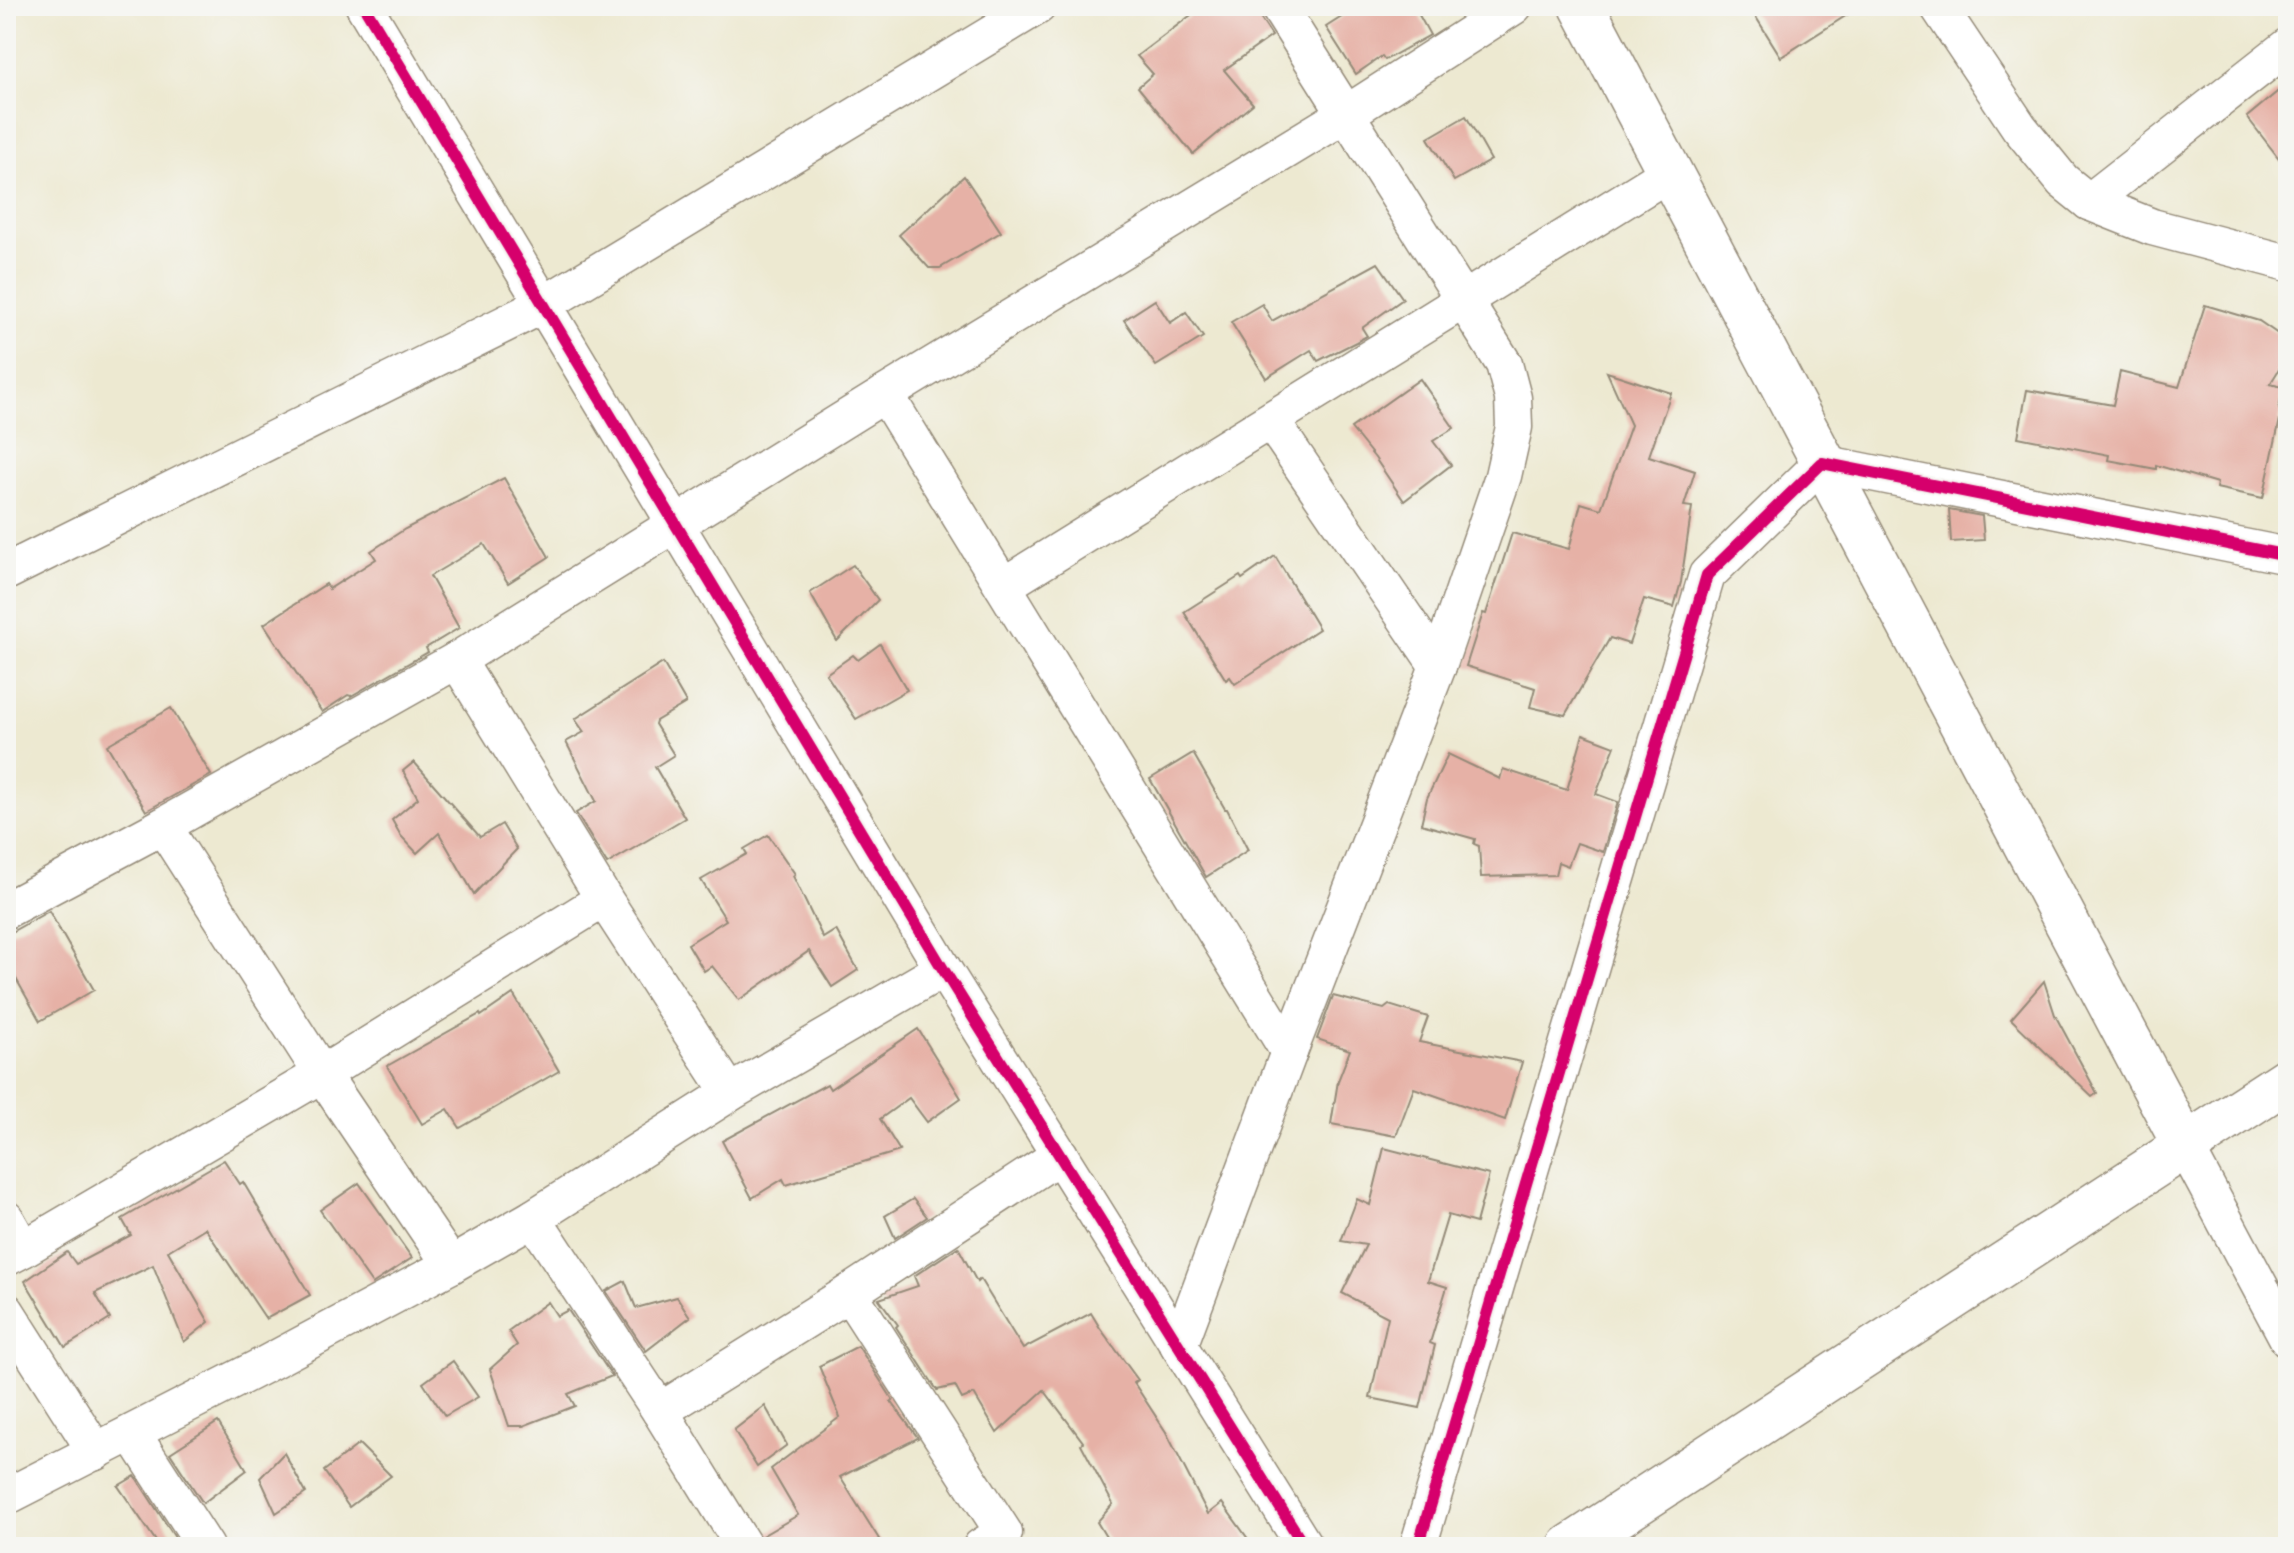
<svg xmlns="http://www.w3.org/2000/svg" width="2294" height="1553" font-family="Mali,sans-serif">
	<rect width="100%" height="100%" fill="#f6f6f2"/>
	<filter id="ink" filterUnits="userSpaceOnUse"><feTurbulence type="fractalNoise" baseFrequency=".0125" numOctaves="2"/><feDisplacementMap in="SourceGraphic" scale="16" xChannelSelector="R" yChannelSelector="G"/><feConvolveMatrix kernelMatrix="1 2 1 2 8 2 1 2 1" color-interpolation-filters="sRGB"/></filter>
	<filter id="wash" filterUnits="userSpaceOnUse"><feTurbulence type="fractalNoise" baseFrequency=".006" numOctaves="4" result="noise"/><feDisplacementMap in="SourceGraphic" scale="32" xChannelSelector="R" yChannelSelector="G"/><feGaussianBlur stdDeviation="1.8" result="paint"/><feColorMatrix in="noise" values="0 0 0 0 0 0 0 0 0 0 0 0 0 0 0 0 0 1.4 0 .05"/><feComposite in="paint" operator="in"/></filter>
	<g filter="url(#wash)">
		<rect width="100%" height="100%" fill="#ede9d1"/>
		<g id="blocks">
			<g fill="#e6b1a6">
				<polygon points="1203,6 1252,6 1272,36 1224,70 1253,104 1193,154 1138,87 1153,74 1137,56"/>
				<polygon points="1359,6 1414,6 1430,35 1385,60 1382,56 1356,74 1326,27"/>
				<polygon points="1749,6 1861,6 1781,57"/>
				<polygon points="2288,83 2288,170 2247,117"/>
				<polygon points="1466,116 1491,160 1454,181 1428,138"/>
				<polygon points="964,176 1001,232 940,268 929,268 899,235"/>
				<polygon points="1378,263 1403,299 1362,328 1367,336 1356,342 1318,361 1311,350 1266,378 1231,322 1262,304 1272,321"/>
				<polygon points="1155,300 1170,323 1186,312 1203,337 1156,366 1124,320"/>
				<polygon points="2205,305 2259,321 2288,341 2288,355 2270,384 2283,387 2279,409 2282,410 2263,498 2216,488 2217,483 2156,465 2156,469 2108,460 2109,455 2018,437 2027,390 2113,405 2120,372 2179,387"/>
				<polygon points="1607,372 1671,393 1649,456 1695,471 1684,506 1692,507 1681,582 1674,607 1644,599 1629,644 1610,638 1565,715 1530,707 1535,688 1466,666 1483,613 1486,614 1512,533 1569,549 1581,503 1601,509 1631,425"/>
				<polygon points="1420,379 1454,428 1433,441 1451,465 1404,501 1375,458 1351,428"/>
				<polygon points="504,478 549,557 508,583 484,544 430,576 459,628 426,648 428,652 351,696 348,695 322,712 264,624 326,584 329,589 376,559 371,551 405,529"/>
				<polygon points="1949,510 1982,516 1984,540 1951,542"/>
				<polygon points="1275,556 1319,629 1235,684 1230,677 1226,680 1184,612 1240,576 1242,579"/>
				<polygon points="853,565 878,600 837,641 810,593"/>
				<polygon points="880,644 907,690 856,719 826,674 853,655 858,660"/>
				<polygon points="663,663 686,703 656,721 655,724 674,755 655,767 685,818 607,864 576,813 596,801 566,742 584,732 575,719"/>
				<polygon points="171,708 211,775 146,811 107,745"/>
				<polygon points="1583,734 1615,746 1596,794 1618,802 1603,852 1577,843 1568,866 1558,862 1555,875 1481,877 1479,846 1474,844 1475,839 1421,824 1427,798 1448,754 1500,779 1503,769 1567,790"/>
				<polygon points="1193,753 1225,809 1227,809 1248,850 1206,877 1150,779"/>
				<polygon points="414,762 480,837 502,824 517,849 474,894 439,833 417,853 401,836 392,820 418,798 403,771"/>
				<polygon points="768,835 795,874 793,876 823,938 836,930 858,970 832,987 809,951 739,1000 712,966 704,971 688,944 726,920 701,880 747,854 744,849"/>
				<polygon points="49,911 94,990 40,1021 6,961 6,935"/>
				<polygon points="2044,981 2055,1015 2097,1093 2092,1097 2011,1019"/>
				<polygon points="513,994 559,1071 460,1128 448,1109 422,1124 387,1066 480,1014 481,1016"/>
				<polygon points="1333,996 1384,1009 1389,1005 1428,1017 1419,1042 1522,1062 1505,1120 1414,1088 1396,1136 1331,1124 1338,1081 1350,1050 1317,1039"/>
				<polygon points="918,1029 961,1098 927,1122 909,1098 880,1119 900,1151 786,1185 783,1179 752,1198 722,1141 827,1084 830,1089"/>
				<polygon points="1384,1148 1489,1175 1476,1223 1448,1215 1428,1281 1447,1287 1430,1343 1435,1345 1420,1408 1370,1398 1388,1317 1342,1293 1366,1245 1341,1241 1357,1199 1370,1205"/>
				<polygon points="224,1160 240,1184 243,1182 310,1295 266,1319 205,1228 168,1251 209,1322 184,1342 153,1265 95,1293 110,1319 65,1347 25,1281 67,1252 76,1264 131,1235 122,1219"/>
				<polygon points="359,1183 412,1258 372,1284 320,1210"/>
				<polygon points="913,1199 927,1217 895,1238 885,1216"/>
				<polygon points="958,1247 977,1282 980,1279 1023,1349 1091,1313 1100,1328 1138,1380 1134,1383 1166,1432 1208,1514 1222,1503 1254,1547 1112,1547 1097,1522 1113,1504 1081,1444 1083,1442 1044,1390 997,1433 974,1394 962,1399 955,1386 937,1390 896,1327 898,1325 879,1299 918,1286 914,1276"/>
				<polygon points="625,1281 636,1308 677,1297 690,1317 646,1351 606,1291"/>
				<polygon points="548,1302 557,1316 568,1310 612,1376 568,1394 575,1406 523,1426 509,1426 490,1369 517,1345 508,1331"/>
				<polygon points="858,1346 893,1400 891,1401 918,1438 840,1477 884,1547 765,1547 762,1536 798,1515 771,1469 840,1417 819,1366"/>
				<polygon points="453,1361 478,1397 445,1416 423,1383"/>
				<polygon points="765,1406 787,1445 757,1467 734,1430"/>
				<polygon points="218,1422 247,1470 203,1503 170,1453"/>
				<polygon points="359,1444 391,1476 349,1507 324,1471"/>
				<polygon points="284,1453 306,1493 276,1513 260,1478"/>
				<polygon points="135,1476 181,1547 160,1547 118,1486"/>
			</g>
		</g>
	</g>
	<g filter="url(#ink)">
		<use href="#blocks" fill-opacity="0" stroke="#948a78" stroke-width="2"/>
		<g fill="none" stroke-linecap="round" stroke-linejoin="round">
			<defs>
				<g id="minor">
					<polyline points="364,6 943,969 1305,1547"/>
					<polyline points="1938,6 2019,127 2063,181 2089,202 2152,227 2288,263"/>
					<polyline points="2089,202 2288,46"/>
					<polyline points="1271,421 1438,666"/>
					<polyline points="6,572 543,305 1038,6"/>
					<polyline points="1003,586 1670,172"/>
					<polyline points="457,660 604,899 730,1093"/>
					<polyline points="163,826 322,1074 451,1265"/>
					<polyline points="6,910 163,826 457,660 885,394"/>
					<polyline points="1289,1052 885,394 1346,114 1514,6"/>
					<polyline points="2185,1146 2288,1339"/>
					<polyline points="533,1218 660,1411 744,1547"/>
					<polyline points="6,1219 23,1249 6,1258"/>
					<polyline points="23,1249 322,1074 604,899"/>
					<polyline points="849,1293 1004,1533 981,1547"/>
					<polyline points="6,1311 96,1452"/>
					<polyline points="1179,1346 1289,1052 1438,666 1503,476 1514,427 1513,398 1504,364 1278,6"/>
					<polyline points="660,1411 849,1293 1060,1155"/>
					<polyline points="132,1433 206,1547"/>
					<polyline points="6,1497 262,1366 451,1265 533,1218 730,1093 943,969"/>
					<polyline points="1418,1547 1707,575 1822,463 2288,556"/>
				</g>
				<g id="tertiary">
					<polyline points="1582,6 2185,1146"/>
					<polyline points="1570,1547 2288,1079"/>
				</g>
			</defs>
			<use href="#minor" stroke="#948a78" stroke-width="39"/>
			<use href="#tertiary" stroke="#948a78" stroke-width="47"/>
			<use href="#minor" stroke="#fff" stroke-width="36"/>
			<use href="#tertiary" stroke="#fff" stroke-width="44"/>
			<defs>
				<g id="cycleway">
					<polyline points="364,6 943,969 1305,1547"/>
					<polyline points="1418,1547 1707,575 1822,463 2288,556"/>
				</g>
			</defs>
			<use href="#cycleway" stroke="#f6f6f2" stroke-width="17"/>
			<use href="#cycleway" stroke="#d6006c" stroke-width="12"/>
		</g>
	</g>
	<rect width="2294" height="1553" fill="none" stroke="#f6f6f2" stroke-width="32"/>
</svg>
